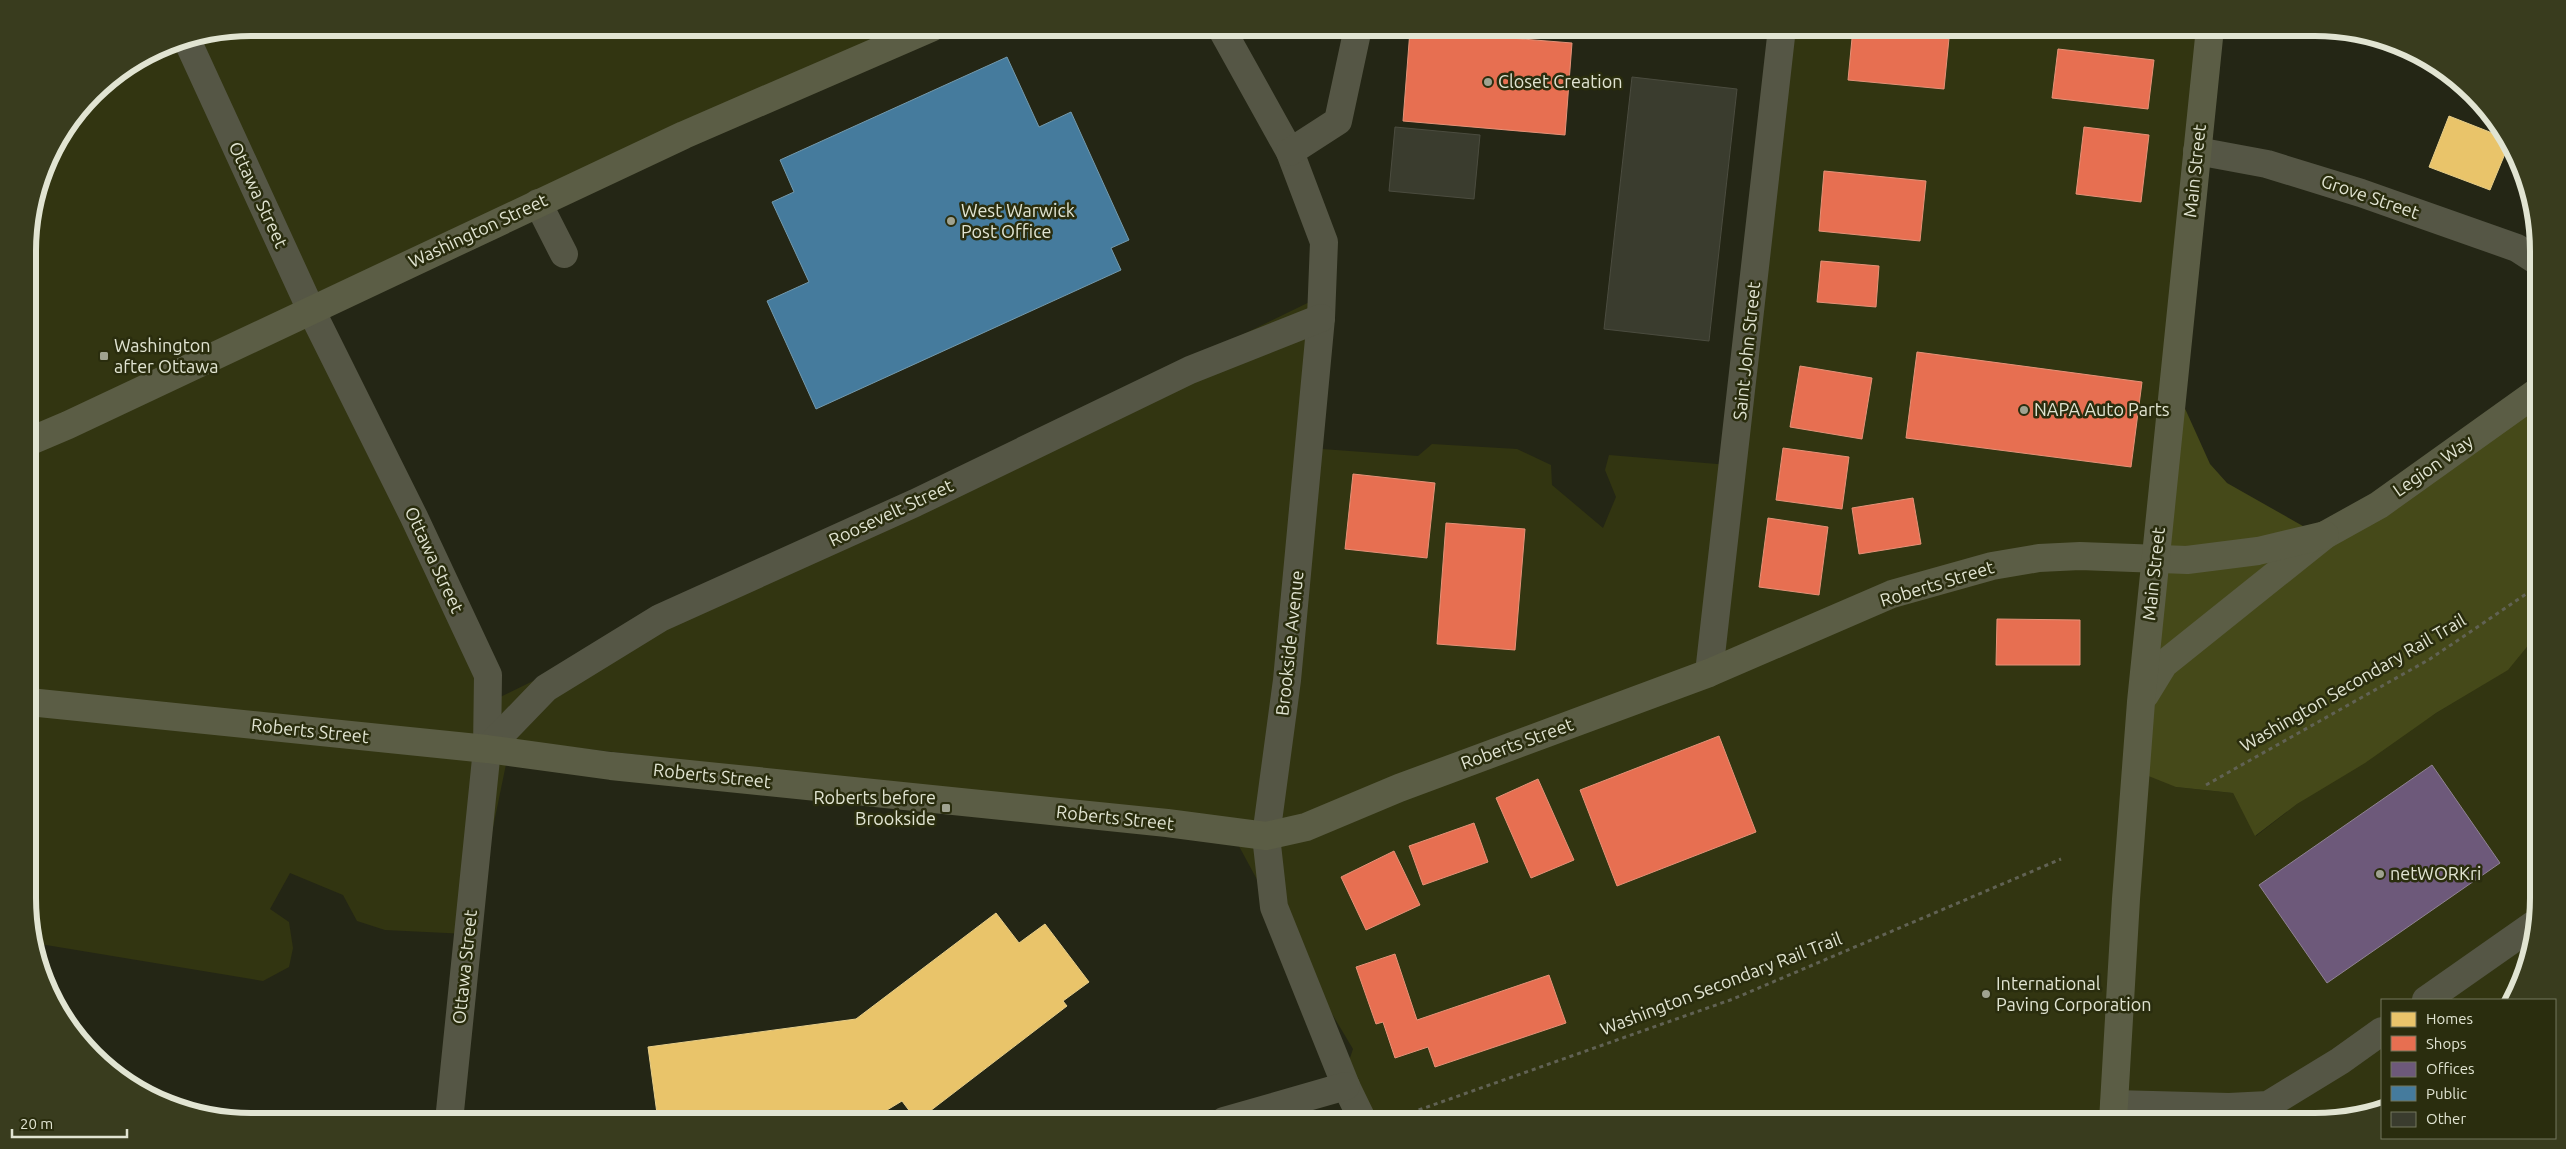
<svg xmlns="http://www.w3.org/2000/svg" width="2566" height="1149" font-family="Ubuntu,sans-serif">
	<rect width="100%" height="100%" fill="#242615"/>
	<polygon fill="#323511" points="252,28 907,28 318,292 492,701 1326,294 1322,449 1418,456 1432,444 1517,449 1551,465 1552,485 1603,528 1616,497 1605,470 1609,455 1729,465 1783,28 2213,28 2177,341 2176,787 2233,793 2256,836 2297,804 2436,713 2507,670 2531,642 2538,639 2538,898 2521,983 2512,1000 2382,1000 2382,1110 2329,1121 1359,1121 1341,1085 1353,1049 1307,972 1227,824 511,740 468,949 467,934 385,930 357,921 343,895 290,873 270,909 289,922 293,948 289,967 263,981 34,943 29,927 28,237 51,152 104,83 166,44"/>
	<polygon fill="#454919" points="2178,393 2210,464 2227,483 2317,534 2537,394 2538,639 2531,642 2508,670 2436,713 2365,763 2297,804 2255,836 2233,793 2176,787 2141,773"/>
	<g fill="#e9c46a" stroke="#e7ce89">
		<polygon points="2449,116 2505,138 2509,144 2490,190 2429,167"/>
		<polygon points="996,913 1019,943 1045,924 1089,982 1063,1001 1067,1006 917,1121 902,1101 882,1113 883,1121 658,1121 648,1047 856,1019"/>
	</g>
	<g fill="#e76f51" stroke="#e59278">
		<polygon points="1853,28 1950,28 1944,89 1848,80"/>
		<polygon points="1410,30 1572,43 1565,135 1403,121"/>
		<polygon points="2058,49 2154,60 2148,109 2052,98"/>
		<polygon points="2084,127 2149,135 2141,202 2076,194"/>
		<polygon points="1824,171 1926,181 1920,241 1819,231"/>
		<polygon points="1821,261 1879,266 1876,307 1817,302"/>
		<polygon points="1917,352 2142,382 2131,467 1906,438"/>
		<polygon points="1800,366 1872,378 1862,439 1790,427"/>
		<polygon points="1783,448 1849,457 1842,509 1776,500"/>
		<polygon points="1353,474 1435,483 1427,558 1345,549"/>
		<polygon points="1913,498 1921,544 1859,554 1852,508"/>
		<polygon points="1768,518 1828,527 1819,595 1759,587"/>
		<polygon points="1446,523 1525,529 1515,650 1437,644"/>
		<polygon points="1997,619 2080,620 2080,665 1996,665"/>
		<polygon points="1719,736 1756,832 1617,886 1580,790"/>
		<polygon points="1538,779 1574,860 1531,878 1496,798"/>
		<polygon points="1474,823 1488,862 1423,885 1409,846"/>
		<polygon points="1394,851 1420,905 1366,930 1341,877"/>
		<polygon points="1395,954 1417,1020 1549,975 1566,1023 1435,1067 1428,1047 1395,1058 1383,1022 1376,1024 1356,967"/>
	</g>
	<polygon fill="#6d597a" stroke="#908394" points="2432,765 2500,863 2327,983 2259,885"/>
	<polygon fill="#457b9d" stroke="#749aad" points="1007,57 1039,127 1071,112 1129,240 1111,248 1121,270 816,409 767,301 809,282 772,202 794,192 780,160"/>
	<g fill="#3a3c2e" stroke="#4b4c3f">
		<polygon points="1632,77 1737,89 1709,341 1604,329"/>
		<polygon points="1395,127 1480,135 1474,199 1389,191"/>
	</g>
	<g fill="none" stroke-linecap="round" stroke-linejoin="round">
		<g stroke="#616254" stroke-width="3" stroke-dasharray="4 4" stroke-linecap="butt">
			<polyline points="2206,785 2430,659 2538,586"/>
			<polyline points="1396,1118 1733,999 2061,859"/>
		</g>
		<g stroke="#555645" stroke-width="28">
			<polyline points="1221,28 1290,152 1324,242 1321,318 1287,680 1266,836 1274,907 1346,1086 1363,1121"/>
			<polyline points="187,40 311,310 414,517 488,675 487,749 449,1121"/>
			<polyline points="2197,151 2267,164 2361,193 2517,248 2537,261"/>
			<polyline points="1290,152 1338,121 1358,28"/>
			<polyline points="538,203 564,254"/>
			<polyline points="1709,673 1782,28"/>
			<polyline points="487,749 546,688 660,618 915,503 1190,370 1321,318"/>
			<polyline points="2426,1000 2533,925"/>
			<polyline points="2114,1104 2229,1107 2268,1105 2340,1061 2382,1031"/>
			<polyline points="1224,1121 1346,1086"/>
		</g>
		<g stroke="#5b5d45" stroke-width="28">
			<polyline points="28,442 68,425 684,135 931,28"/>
			<polyline points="2145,695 2164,664 2325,535 2379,505 2537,392"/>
			<polyline points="29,702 487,749 611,766 1167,823 1266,836 1306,827 1399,788 1709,673 1892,594 1992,566 2039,558 2080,556 2187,560 2258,551 2325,535"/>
			<polyline points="2113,1121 2126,899 2141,702 2210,28"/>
		</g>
	</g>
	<g fill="#9fa290" stroke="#2a2d0e" stroke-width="2">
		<circle cx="1488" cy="82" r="5"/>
		<circle cx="951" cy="221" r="5"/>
		<rect x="99" y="351" width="10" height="10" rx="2.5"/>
		<circle cx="2024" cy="410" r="5"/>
		<rect x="941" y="803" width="10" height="10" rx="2.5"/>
		<circle cx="2380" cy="874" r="5"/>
		<circle cx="1986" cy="994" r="5"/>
	</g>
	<g text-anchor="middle" stroke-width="5" stroke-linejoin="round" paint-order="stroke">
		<g font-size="18" fill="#e1e4d2" stroke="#2a2d0e" text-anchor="start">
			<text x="1498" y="88">Closet Creation</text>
			<text x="961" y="217">West Warwick<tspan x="961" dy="21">Post Office</tspan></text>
			<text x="114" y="352">Washington<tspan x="114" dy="21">after Ottawa</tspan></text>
			<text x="2034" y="416">NAPA Auto Parts</text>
			<text x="936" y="804" text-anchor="end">Roberts before<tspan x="936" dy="21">Brookside</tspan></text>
			<text x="2390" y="880">netWORKri</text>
			<text x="1996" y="990">International<tspan x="1996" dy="21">Paving Corporation</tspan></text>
		</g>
		<g font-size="18" fill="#e1e4d2" stroke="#2a2d0e">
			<text transform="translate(2195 171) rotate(-84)" y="6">Main Street</text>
			<text transform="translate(258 195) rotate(65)" y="6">Ottawa Street</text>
			<text transform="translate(2370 197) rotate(19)" y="6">Grove Street</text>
			<text transform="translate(478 231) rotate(-25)" y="6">Washington Street</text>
			<text transform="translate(1747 351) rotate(-84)" y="6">Saint John Street</text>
			<text transform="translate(2433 466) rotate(-35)" y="6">Legion Way</text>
			<text transform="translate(891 513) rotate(-25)" y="6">Roosevelt Street</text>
			<text transform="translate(434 560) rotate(65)" y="6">Ottawa Street</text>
			<text transform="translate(2154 574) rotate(-84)" y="6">Main Street</text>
			<text transform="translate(1937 584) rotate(-17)" y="6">Roberts Street</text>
			<text transform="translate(1290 643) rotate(-84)" y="6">Brookside Avenue</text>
			<text transform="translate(2353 683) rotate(-30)" y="6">Washington Secondary Rail Trail</text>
			<text transform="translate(310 731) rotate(6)" y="6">Roberts Street</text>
			<text transform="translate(1517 744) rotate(-20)" y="6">Roberts Street</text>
			<text transform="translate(712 776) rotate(6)" y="6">Roberts Street</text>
			<text transform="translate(1115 818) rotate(6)" y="6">Roberts Street</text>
			<text transform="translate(465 967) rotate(-84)" y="6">Ottawa Street</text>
			<text transform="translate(1721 984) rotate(-21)" y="6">Washington Secondary Rail Trail</text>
		</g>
	</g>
	<path d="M0 0H2566V1149H0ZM251 36H2315A215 215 0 0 1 2530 251V898A215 215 0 0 1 2315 1113H251A215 215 0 0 1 36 898V251A215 215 0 0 1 251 36Z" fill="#393c1e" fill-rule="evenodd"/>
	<path fill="none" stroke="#e1e4d2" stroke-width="6" d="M251 36H2315A215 215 0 0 1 2530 251V898A215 215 0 0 1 2315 1113H251A215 215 0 0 1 36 898V251A215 215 0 0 1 251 36Z"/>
	<rect x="2381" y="999" width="175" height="140" fill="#2a2d0e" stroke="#73765c"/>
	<rect x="2391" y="1012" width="25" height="15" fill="#e9c46a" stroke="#73765c"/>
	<text x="2426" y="1024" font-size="15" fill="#e1e4d2">Homes</text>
	<rect x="2391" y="1036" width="25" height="15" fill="#e76f51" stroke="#73765c"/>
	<text x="2426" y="1049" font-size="15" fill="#e1e4d2">Shops</text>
	<rect x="2391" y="1062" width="25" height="15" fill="#6d597a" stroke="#73765c"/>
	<text x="2426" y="1074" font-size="15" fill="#e1e4d2">Offices</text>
	<rect x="2391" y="1086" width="25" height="15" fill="#457b9d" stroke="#73765c"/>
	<text x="2426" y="1099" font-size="15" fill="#e1e4d2">Public</text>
	<rect x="2391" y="1112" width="25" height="15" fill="#3a3c2e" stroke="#73765c"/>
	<text x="2426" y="1124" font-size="15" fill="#e1e4d2">Other</text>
	<path d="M12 1129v8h115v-8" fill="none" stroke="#e1e4d2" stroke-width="2.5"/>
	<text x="20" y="1129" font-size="15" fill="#e1e4d2" stroke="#2a2d0e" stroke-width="4" paint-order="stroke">20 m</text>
</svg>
